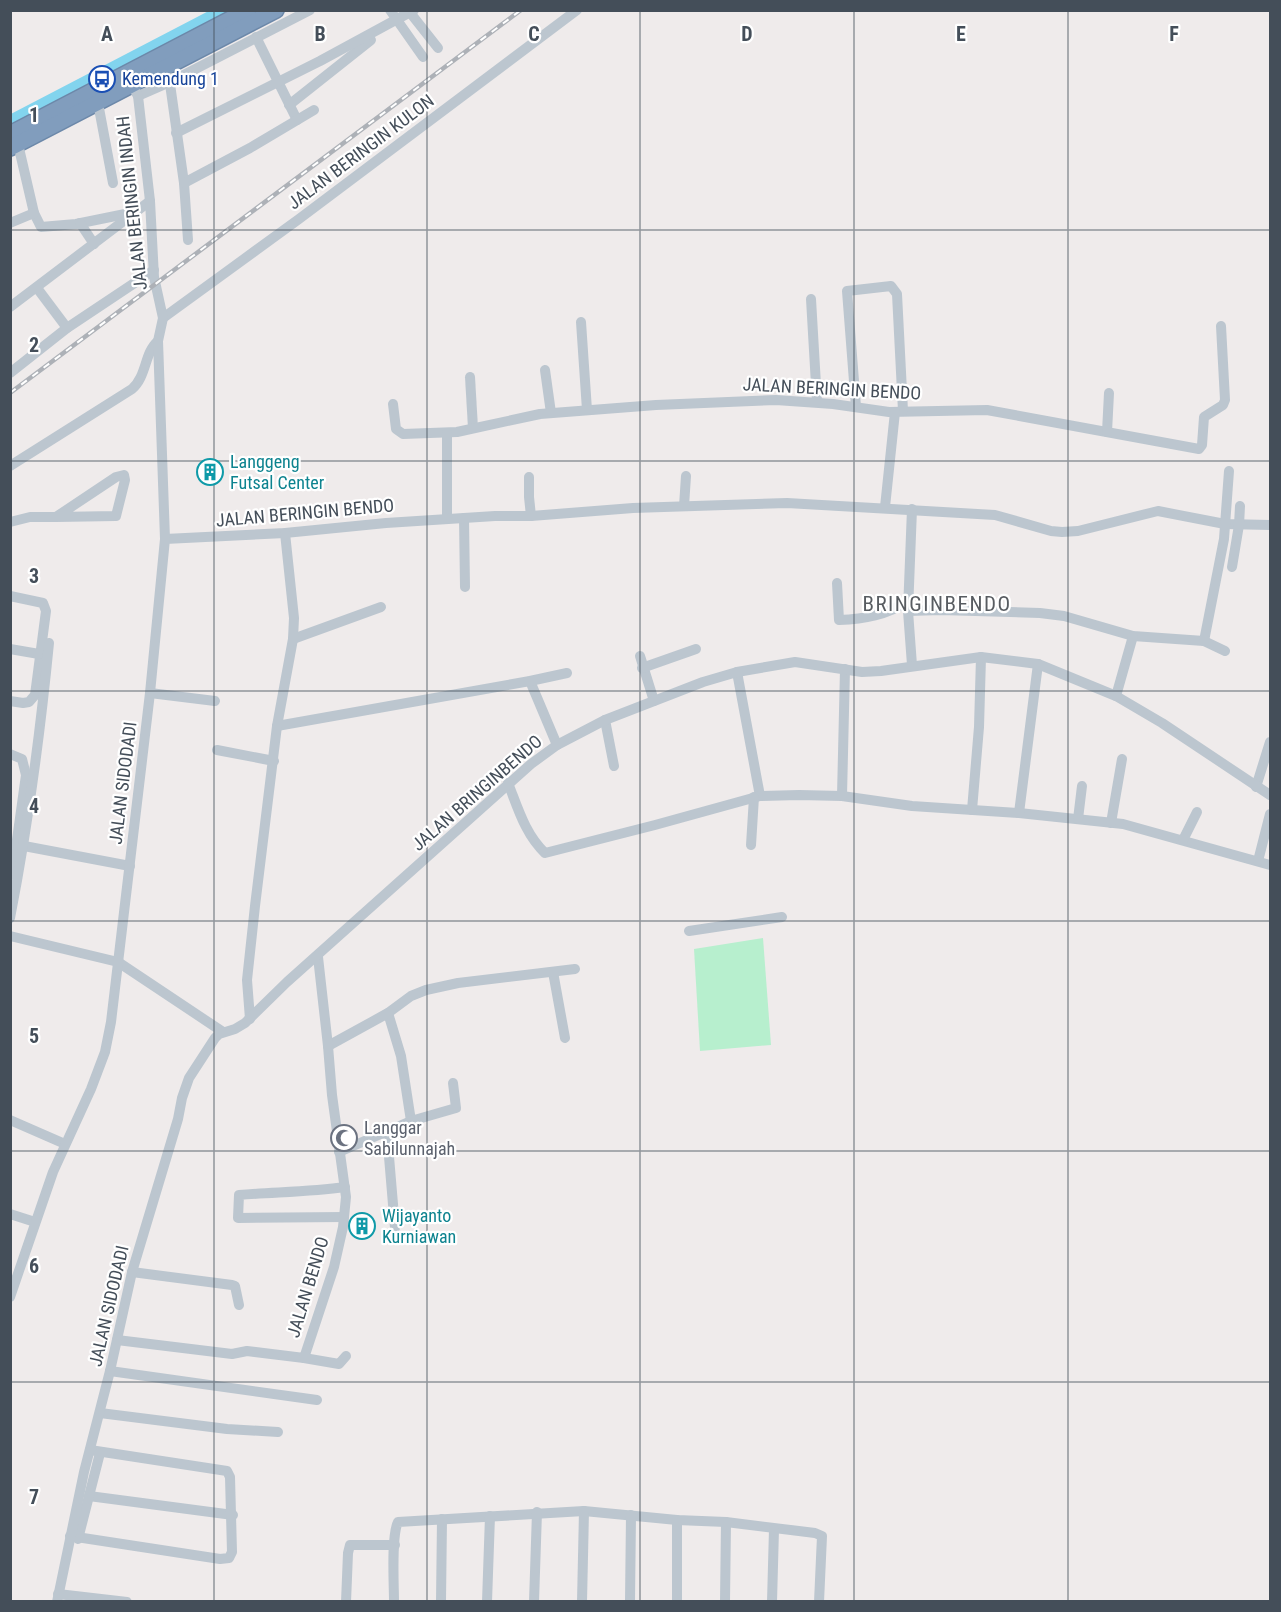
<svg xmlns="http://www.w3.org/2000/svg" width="1281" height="1612" font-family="'Roboto Condensed',sans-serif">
	<rect width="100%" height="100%" fill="#efebeb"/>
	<polygon fill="#b7efce" points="763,938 771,1045 700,1051 694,949"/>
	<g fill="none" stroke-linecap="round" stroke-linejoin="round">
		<polyline stroke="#82d4ee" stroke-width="15" points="10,123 227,10"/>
		<defs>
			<g id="highway">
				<polyline points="10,134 248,10"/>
				<polyline points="10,148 276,10"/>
			</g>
		</defs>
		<use href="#highway" stroke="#6c88a9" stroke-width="18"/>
		<g stroke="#bcc6cf" stroke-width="10">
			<polyline points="390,10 423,57"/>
			<polyline points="408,10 438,48"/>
			<polyline points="256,37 297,120"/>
			<polyline points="169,77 184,183 188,240"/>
			<polyline points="138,96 170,82 310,10"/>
			<polyline points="98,103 113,183"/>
			<polyline points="289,105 371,40"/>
			<polyline points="176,133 320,61 414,10"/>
			<polyline points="18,144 34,213 41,227 76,224 135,212"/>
			<polyline points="184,183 250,148 314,110"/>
			<polyline points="10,223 34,213"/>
			<polyline points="80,223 94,244"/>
			<polyline points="37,288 67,328"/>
			<polyline points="811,299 817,402"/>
			<polyline points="10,307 150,201"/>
			<polyline points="163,318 299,219 577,10"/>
			<polyline points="581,322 587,410"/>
			<polyline points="545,370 551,413"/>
			<polyline points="10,373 67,328 154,270"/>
			<polyline points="470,377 473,428"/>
			<polyline points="393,404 396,429 403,434 457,432 540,414 656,405 776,400 833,404 889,412 987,410 1199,449 1202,445 1204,417 1223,405 1225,400 1221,326"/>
			<polyline points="856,407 847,291 891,286 897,294 903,411"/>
			<polyline points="1107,432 1109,393"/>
			<path d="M10,466L132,389C147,376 144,353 158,341"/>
			<polyline points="529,477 529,497 531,516"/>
			<polyline points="684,506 686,476"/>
			<polyline points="885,507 895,412"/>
			<polyline points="464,518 465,587"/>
			<polyline points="447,519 447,434"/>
			<polyline points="10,522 30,517 56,517 116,477 124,475 125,480 116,516 56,517"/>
			<polyline points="165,539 285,533 386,523 495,516 531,516 633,508 787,503 995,515 1051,531 1062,532 1078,531 1158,511 1225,524 1270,525"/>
			<polyline points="1232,567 1239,525 1240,506"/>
			<path d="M837,583L839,620C864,619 887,615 908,601"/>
			<polyline points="10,596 43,603 46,611 35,695 29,702 23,703 10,701"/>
			<polyline points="908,611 941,610 1040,613 1064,616 1133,636 1204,641 1225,651"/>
			<polyline points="293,639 381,607"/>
			<polyline points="1204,641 1224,539 1229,471"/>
			<polyline points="10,649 39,654"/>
			<polyline points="640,656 654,701"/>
			<polyline points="912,665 908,611 912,509"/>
			<polyline points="642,668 696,649"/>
			<polyline points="737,672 760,796"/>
			<polyline points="530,681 557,745"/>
			<polyline points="150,693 215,701"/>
			<polyline points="1116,696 1133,636"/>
			<polyline points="605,720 614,766"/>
			<polyline points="277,726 530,681 567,673"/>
			<polyline points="217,750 274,761"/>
			<polyline points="10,754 22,759 26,775 15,854 10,853"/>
			<path d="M508,783C518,808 525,834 545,853L655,825L760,796L799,795L842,796L912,806L1019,813L1123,824L1270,865"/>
			<polyline points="1256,787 1270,742"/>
			<polyline points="842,796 845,669"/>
			<polyline points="972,810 979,727 981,657"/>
			<polyline points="1019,813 1038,664"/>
			<polyline points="1078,819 1082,786"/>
			<polyline points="1111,823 1122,759"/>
			<polyline points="1183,840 1197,812"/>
			<polyline points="751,845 754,797"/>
			<polyline points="24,846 130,866"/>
			<polyline points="1258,861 1270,814"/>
			<polyline points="10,875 15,854"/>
			<path d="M10,918C28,826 40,735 49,643"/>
			<polyline points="689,931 782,917"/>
			<polyline points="10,936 118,962 223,1032"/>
			<polyline points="553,972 565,1038"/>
			<polyline points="388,1013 401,1056 411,1121"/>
			<polyline points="250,1019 247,980 255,906 277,726 293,639 294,618 285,533"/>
			<polyline points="328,1046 388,1013 411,996 426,990 458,983 575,969"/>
			<polyline points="10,1120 65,1144"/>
			<polyline points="387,1133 395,1228"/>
			<polyline points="339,1152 411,1121 456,1108 453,1083"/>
			<polyline points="10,1214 35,1222"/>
			<path d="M344,1217L238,1218L239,1195C274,1192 310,1192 345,1187"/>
			<polyline points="132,1272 232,1285 235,1286 239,1305"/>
			<polyline points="10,1297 53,1172 91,1089 105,1052 111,1022 150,693 165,539 158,341 163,318 154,277 150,201 138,96 132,85"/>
			<polyline points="117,1340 232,1354 247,1351 304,1358 334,1267 343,1227 346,1197 332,1095 328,1046 318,957"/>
			<polyline points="304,1358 339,1364 346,1356"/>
			<polyline points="110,1371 317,1400"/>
			<polyline points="100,1413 227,1429 278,1432"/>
			<polyline points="89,1496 233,1515"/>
			<polyline points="70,1536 220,1559 229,1558 232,1552 230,1477 227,1471 90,1450"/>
			<polyline points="78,1539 100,1453"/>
			<polyline points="58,1594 127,1602"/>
			<polyline points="57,1602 84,1472 110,1371 132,1272 178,1119 182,1098 189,1078 215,1038 219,1034 235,1029 245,1023 287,982 531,764 557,745 605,720 703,682 737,672 795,662 862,672 881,671 981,657 1038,664 1116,696 1162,723 1270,795"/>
			<polyline points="346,1602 348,1553 350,1545 395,1545"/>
			<path d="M394,1602C394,1584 391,1536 398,1522L584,1511L677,1520L726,1522L815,1533L822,1536L819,1602"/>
			<polyline points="441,1602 442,1519"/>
			<polyline points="487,1602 490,1516"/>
			<polyline points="534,1602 537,1512"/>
			<polyline points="582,1602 584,1511"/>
			<polyline points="630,1602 631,1515"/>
			<polyline points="677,1602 677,1520"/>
			<polyline points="725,1602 726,1522"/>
			<polyline points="772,1602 774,1529"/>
		</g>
		<use href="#highway" stroke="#819dbd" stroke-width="15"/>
		<defs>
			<polyline id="rail" points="10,393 521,10"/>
		</defs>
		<use href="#rail" stroke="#adb1b7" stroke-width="4.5"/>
		<use href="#rail" stroke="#fff" stroke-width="2" stroke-dasharray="7" stroke-linecap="butt"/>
	</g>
	<path fill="none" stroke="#444e59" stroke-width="1.5" stroke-opacity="0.55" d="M214,10V1602M427,10V1602M640,10V1602M854,10V1602M1068,10V1602M10,230H1270M10,461H1270M10,691H1270M10,921H1270M10,1151H1270M10,1382H1270"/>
	<defs>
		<symbol id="bus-ring" viewBox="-11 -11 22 22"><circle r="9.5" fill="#fff" stroke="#1a4fb4" stroke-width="1.5"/><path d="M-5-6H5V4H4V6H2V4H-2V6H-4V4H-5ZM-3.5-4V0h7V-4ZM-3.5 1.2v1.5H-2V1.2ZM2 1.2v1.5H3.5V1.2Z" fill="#1a4fb4"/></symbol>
		<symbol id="building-ring" viewBox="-11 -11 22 22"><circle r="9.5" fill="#fff" stroke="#0f9aa8" stroke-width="1.5"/><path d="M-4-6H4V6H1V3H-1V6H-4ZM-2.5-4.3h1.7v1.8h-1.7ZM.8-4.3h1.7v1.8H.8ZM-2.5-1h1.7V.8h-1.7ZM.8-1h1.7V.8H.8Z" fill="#0f9aa8"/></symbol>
		<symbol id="mosque-ring" viewBox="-11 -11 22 22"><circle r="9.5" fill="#fff" stroke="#6b7280" stroke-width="1.5"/><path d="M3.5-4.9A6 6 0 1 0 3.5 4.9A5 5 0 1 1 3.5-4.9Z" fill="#6b7280"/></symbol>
	</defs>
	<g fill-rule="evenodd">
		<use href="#bus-ring" x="87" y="64" width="30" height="30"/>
		<use href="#building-ring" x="195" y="457" width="30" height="30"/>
		<use href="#mosque-ring" x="329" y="1123" width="30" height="30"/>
		<use href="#building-ring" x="347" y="1211" width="30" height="30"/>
	</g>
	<g text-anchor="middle" stroke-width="4.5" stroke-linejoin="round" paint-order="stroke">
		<g font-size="18" fill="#164399" stroke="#fff" text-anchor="start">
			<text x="122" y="85">Kemendung 1</text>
		</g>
		<g font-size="18" fill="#444e59" stroke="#fff">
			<text transform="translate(361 152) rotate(-37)" y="6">JALAN BERINGIN KULON</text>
			<text transform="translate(132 203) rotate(-96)" y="6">JALAN BERINGIN INDAH</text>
			<text transform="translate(832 389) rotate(3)" y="6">JALAN BERINGIN BENDO</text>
			<text transform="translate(305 513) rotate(-5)" y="6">JALAN BERINGIN BENDO</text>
			<text transform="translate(123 783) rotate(-83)" y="6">JALAN SIDODADI</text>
			<text transform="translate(477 793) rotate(-41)" y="6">JALAN BRINGINBENDO</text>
			<text transform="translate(308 1287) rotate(-73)" y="6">JALAN BENDO</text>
			<text transform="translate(109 1306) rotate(-77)" y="6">JALAN SIDODADI</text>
		</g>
		<g font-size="18" fill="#0d838f" stroke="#fff" text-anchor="start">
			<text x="230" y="468">Langgeng<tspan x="230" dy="21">Futsal Center</tspan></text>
			<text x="382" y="1222">Wijayanto<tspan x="382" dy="21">Kurniawan</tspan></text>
		</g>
		<g font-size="18" fill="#5b616d" stroke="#fff" text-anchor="start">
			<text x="364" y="1134">Langgar<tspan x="364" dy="21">Sabilunnajah</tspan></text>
		</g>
		<g font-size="21" letter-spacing="1.5" fill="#585c61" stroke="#fff">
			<text x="937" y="611">BRINGINBENDO</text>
		</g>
	</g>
	<g font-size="20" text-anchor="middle" font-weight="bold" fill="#444e59" stroke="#fff" stroke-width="4.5" stroke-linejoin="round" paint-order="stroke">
		<text x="107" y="41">A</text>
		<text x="320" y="41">B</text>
		<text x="534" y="41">C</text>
		<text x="747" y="41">D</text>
		<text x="961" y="41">E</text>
		<text x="1174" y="41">F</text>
		<text x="34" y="122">1</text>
		<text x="34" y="352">2</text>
		<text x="34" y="583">3</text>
		<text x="34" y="813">4</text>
		<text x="34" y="1043">5</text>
		<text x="34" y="1273">6</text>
		<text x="34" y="1504">7</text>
	</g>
	<rect width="1281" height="1612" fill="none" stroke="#444e59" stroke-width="24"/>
</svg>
